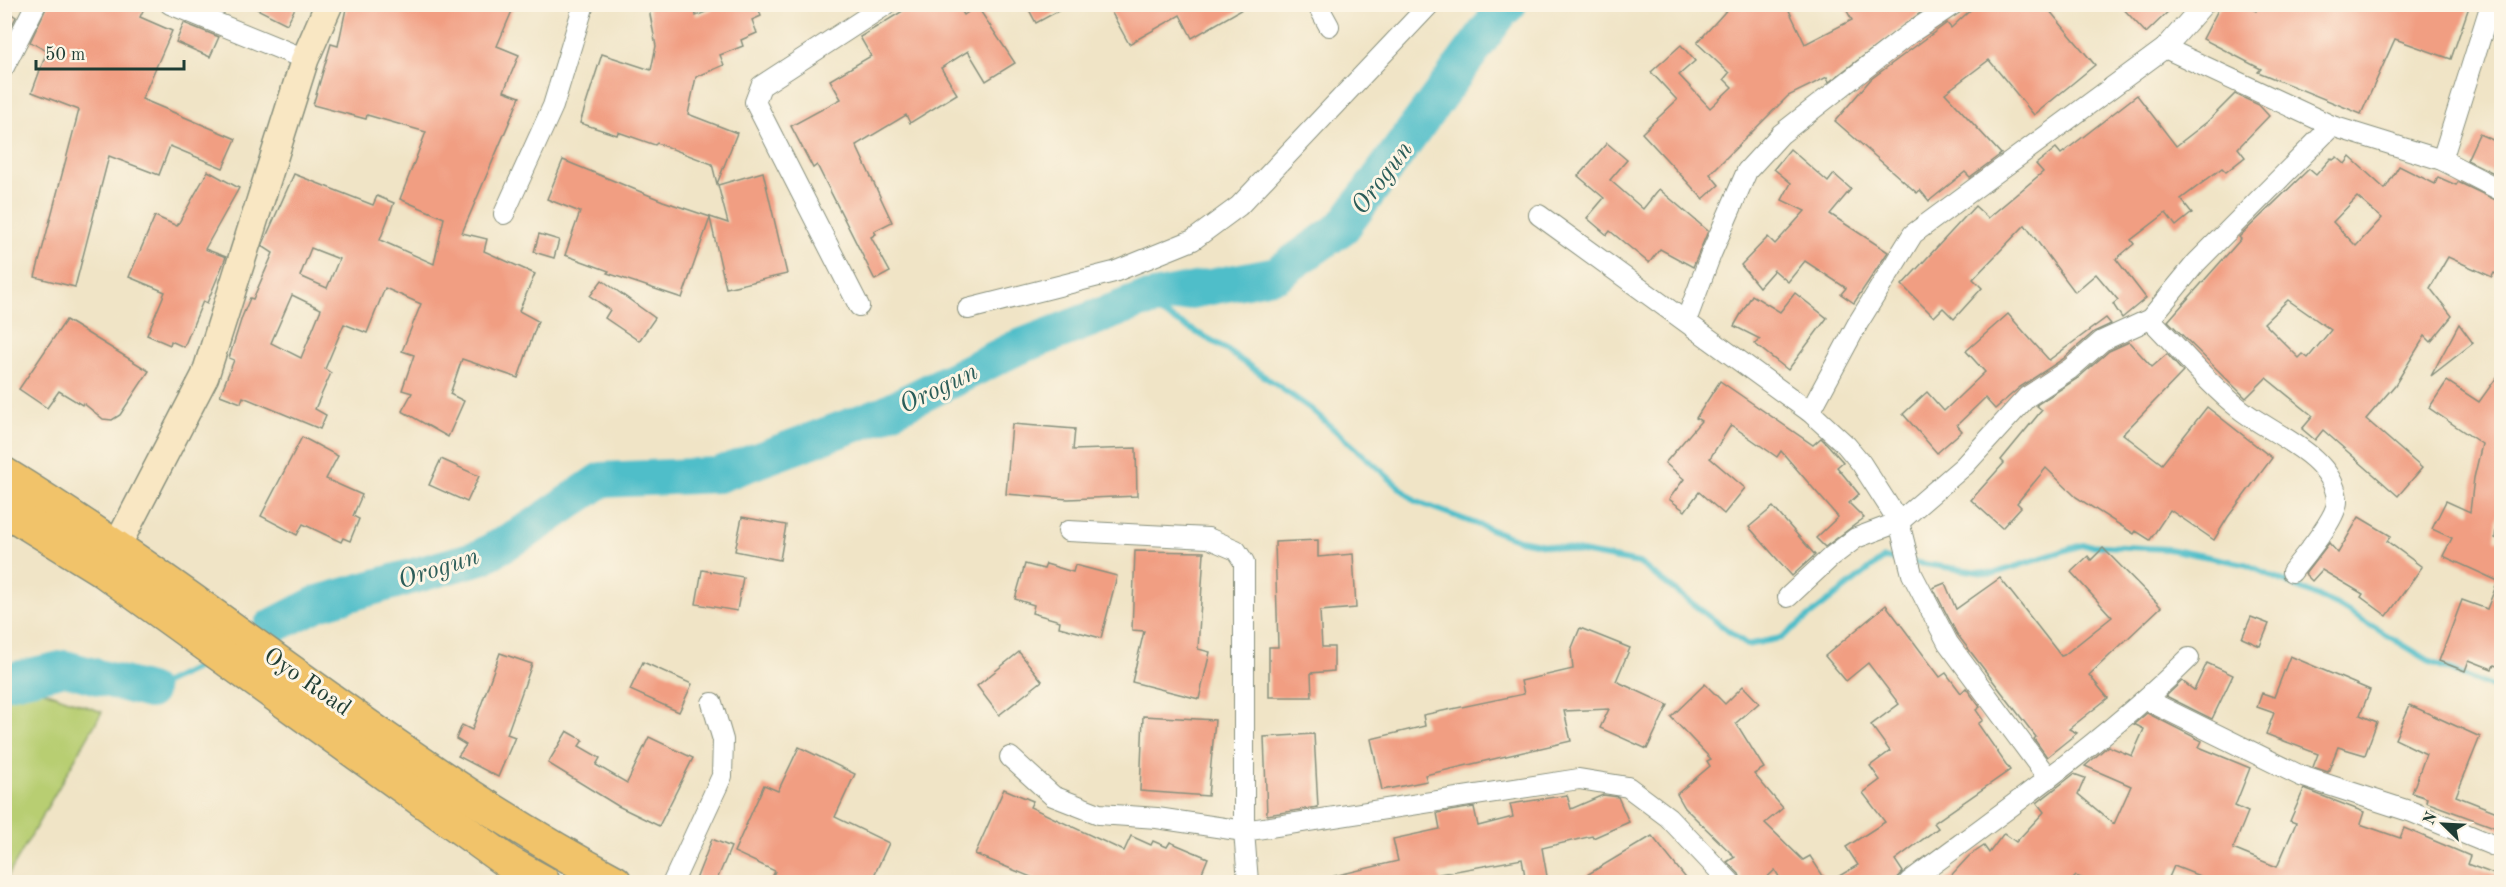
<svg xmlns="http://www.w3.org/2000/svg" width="2506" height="887" font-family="'Old Standard TT',serif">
	<rect width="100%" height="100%" fill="#fcf5e5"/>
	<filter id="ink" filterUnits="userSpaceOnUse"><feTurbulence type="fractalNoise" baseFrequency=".0167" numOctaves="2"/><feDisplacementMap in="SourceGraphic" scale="12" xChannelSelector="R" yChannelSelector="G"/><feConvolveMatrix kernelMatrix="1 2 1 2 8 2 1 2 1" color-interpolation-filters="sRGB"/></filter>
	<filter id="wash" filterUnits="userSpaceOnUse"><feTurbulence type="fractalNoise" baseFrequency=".008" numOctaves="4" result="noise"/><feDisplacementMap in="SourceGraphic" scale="24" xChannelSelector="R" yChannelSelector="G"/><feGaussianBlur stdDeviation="1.35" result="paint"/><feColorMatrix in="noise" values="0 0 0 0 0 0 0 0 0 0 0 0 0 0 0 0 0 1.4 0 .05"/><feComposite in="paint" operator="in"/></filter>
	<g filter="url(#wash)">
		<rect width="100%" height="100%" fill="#f0e4c6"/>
		<polygon fill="#b8ce72" stroke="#6c8653" stroke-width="1.5" points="5,677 102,712 5,881 4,677"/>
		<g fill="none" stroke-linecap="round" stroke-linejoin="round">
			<g stroke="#50bec9" stroke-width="6">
				<polyline points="1139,301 1218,344 1311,409 1415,501 1519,540 1639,563 1747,645 1781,638 1884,558 1992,574 2082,545 2168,549 2245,564 2337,605 2433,663 2502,691"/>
				<polyline points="149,691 200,666"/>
			</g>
			<g stroke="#50bec9" stroke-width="36">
				<polyline points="271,627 318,603 481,557 530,529 601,480 718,475 883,414 1014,349 1139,301 1277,274 1343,227 1500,13 1509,4"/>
				<polyline points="4,682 65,668 149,691"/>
			</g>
		</g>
		<g id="blocks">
			<g fill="#f19e82" fill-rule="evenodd">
				<polygon points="48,4 146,4 140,17 172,31 142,99 236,139 223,168 170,146 159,175 109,156 75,287 35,277 79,110 32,92 47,51 30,42"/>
				<polygon points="247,4 297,4 287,24"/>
				<path d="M347,4H515L497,46L519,55L504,91L520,97L462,233L487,239L484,251L535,274L519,311L538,321L518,378L462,359L450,394L464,401L448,437L402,411L412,393L402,390L414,355L402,351L421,304L385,288L367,333L344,324L325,369L331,373L315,409L326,415L320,429L243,397L241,403L220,395L234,360L229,358L242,317L250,298L253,299L273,253L262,246L294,174L373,205L377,196L394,203L380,240L434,264L444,218L400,199L426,132L367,115L366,119L313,105L331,44L338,46ZM311,248L339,259L327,288L300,276ZM292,295L321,309L301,358L271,343Z"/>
				<polygon points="648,4 694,4 696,16 725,4 757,4 761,16 752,20 757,33 741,40 743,46 720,55 724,65 696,77 688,114 737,133 717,184 712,164 657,143 655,145 618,132 617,135 580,123 602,54 651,70 656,46"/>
				<polygon points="914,4 957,4 964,15 977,6 1015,63 986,81 968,51 941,68 957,94 910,123 906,115 856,145 892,222 874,231 876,234 871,237 890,272 875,280 817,165 813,168 791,126 841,99 830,80 871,56 860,37"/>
				<polygon points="1026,4 1071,4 1036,23"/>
				<polygon points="1107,4 1251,4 1192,38 1180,15 1129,44"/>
				<polygon points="1732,4 1786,4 1805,44 1852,20 1843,4 1932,4 1829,82 1827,77 1788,96 1710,174 1719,185 1703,199 1642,133 1677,100 1651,72 1681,45 1695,61 1679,75 1710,108 1732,87 1724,79 1729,73 1697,43"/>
				<polygon points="1977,4 2044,4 2095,65 2034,115 1989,60 1945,93 2001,154 1970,177 1965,172 1929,201 1920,190 1917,193 1835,121 1871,79 1947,23 1951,28"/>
				<polygon points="2119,4 2176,4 2146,33"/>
				<polygon points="2221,4 2243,4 2256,11 2259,4 2470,4 2451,59 2395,39 2361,114 2258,72 2261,69 2203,39"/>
				<polygon points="4,9 16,17 9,31 4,28"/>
				<polygon points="184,23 219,37 210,57 176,42"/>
				<polygon points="2235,94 2259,105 2269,116 2238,148 2245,157 2226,172 2222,168 2181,199 2192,213 2176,226 2166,213 2131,240 2134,244 2116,259 2146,298 2122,318 2113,304 2118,300 2096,274 2075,292 2025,225 1973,279 1982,288 1954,319 1943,308 1934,317 1902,285 1975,206 1988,218 2043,172 2036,164 2056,148 2061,154 2137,95 2176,146 2207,122"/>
				<polygon points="2479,134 2502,144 2502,177 2467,160"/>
				<polygon points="1607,143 1627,160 1610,180 1643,209 1659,189 1708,231 1693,267 1660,249 1649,263 1610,231 1607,235 1587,218 1604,198 1578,176"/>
				<polygon points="1790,149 1828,182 1834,174 1851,189 1830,214 1888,252 1854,303 1841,294 1846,288 1805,261 1788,282 1774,270 1759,287 1741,265 1768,237 1775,244 1805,211 1782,200 1791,183 1774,169"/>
				<path d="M2337,157L2345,164L2350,157L2385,189L2399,166L2435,184L2438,177L2456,185L2458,182L2502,203V277L2494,273L2492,277L2448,257L2430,288L2452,316L2431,342L2425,336L2395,385L2366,419L2422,468L2398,496L2323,430L2315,440L2302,429L2313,416L2266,378L2246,398L2168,321L2241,239L2239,237L2309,169L2316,175L2331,158L2333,160ZM2357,197L2382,218L2356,246L2333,222ZM2288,300L2331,330L2308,358L2303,354L2299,358L2264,323Z"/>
				<polygon points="563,160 663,201 728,223 718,185 763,172 787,274 726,288 710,218 682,298 607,273 609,271 565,255 580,212 547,199"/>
				<polygon points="208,171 239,188 205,249 226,257 207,303 203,301 184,347 171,341 170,345 147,335 165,292 129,277 155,216 177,226"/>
				<polygon points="539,234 559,240 554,258 534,252"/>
				<polygon points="602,280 655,318 639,341 605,318 610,310 590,296"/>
				<polygon points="1795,293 1827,318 1788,370 1755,344 1760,339 1734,326 1752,295 1780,312"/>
				<polygon points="2008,314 2049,360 2106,318 2111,324 2094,332 2063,359 2020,387 1995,409 1985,398 1957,425 1962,431 1937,453 1903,414 1927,392 1944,411 1985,372 1966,351"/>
				<polygon points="66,320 149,371 120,415 112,420 103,419 83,403 82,405 59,391 47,408 19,389"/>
				<polygon points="2459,324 2473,343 2431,376"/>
				<polygon points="2129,342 2152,367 2167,354 2183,372 2123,434 2162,464 2207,407 2272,458 2228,517 2214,540 2170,510 2150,540 2136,531 2134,534 2076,497 2046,468 2017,503 2021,507 2002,528 1971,500 2004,463 2001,460 2042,410 2036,405 2078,378 2109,351"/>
				<polygon points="2502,370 2502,512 2498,512 2495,538 2502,541 2502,668 2494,665 2492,669 2469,660 2465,671 2439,661 2462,600 2487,609 2498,581 2443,556 2452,538 2432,529 2446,501 2470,512 2474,478 2482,444 2429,408 2447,381 2479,402"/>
				<polygon points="1720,381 1813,445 1821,438 1827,444 1843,462 1837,467 1859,494 1849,503 1864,518 1825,547 1816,538 1838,517 1781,451 1777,457 1731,425 1710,458 1745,488 1724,514 1699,492 1685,511 1669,499 1684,479 1665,463 1701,421 1696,418"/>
				<polygon points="1012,424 1075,429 1073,450 1136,448 1137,496 1068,499 1006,494"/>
				<polygon points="302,437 338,456 326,479 362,495 353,516 359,519 350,541 343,538 341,542 303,524 297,535 261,516"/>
				<polygon points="441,459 479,476 467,502 429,485"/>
				<polygon points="1773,507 1815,555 1792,576 1749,527"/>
				<polygon points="742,517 786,525 780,560 735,551"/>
				<polygon points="2359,517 2391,536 2387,541 2422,567 2387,616 2361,597 2363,594 2322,570 2312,581 2305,574 2329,543 2338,553"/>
				<polygon points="1318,540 1318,557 1353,554 1356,608 1320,611 1322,647 1334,647 1334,671 1311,673 1312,697 1269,697 1269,647 1278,647 1275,542"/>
				<polygon points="2103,548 2161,607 2089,675 2108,698 2069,729 2077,733 2047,757 2034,739 2036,737 1957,634 1933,588 1945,583 1956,609 2000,578 2061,656 2064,655 2112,617 2071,572 2088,556 2091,560"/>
				<polygon points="1135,551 1204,552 1198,649 1210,652 1199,699 1132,682 1144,631 1132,630"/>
				<polygon points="1025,564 1044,569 1046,564 1073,572 1075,565 1117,576 1101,638 1059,627 1060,621 1032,613 1034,605 1015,599"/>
				<polygon points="702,570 743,577 737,611 696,604"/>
				<polygon points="1886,605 1940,677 1946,673 1961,693 1966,688 1980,707 1976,710 1983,720 1978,724 2010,770 1934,823 1938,828 1895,860 1903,872 1894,882 1829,882 1858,865 1846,847 1885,822 1863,793 1880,780 1870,766 1890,751 1871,725 1899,704 1868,663 1846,681 1825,656"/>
				<polygon points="2251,617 2269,624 2260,646 2242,638"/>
				<polygon points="1580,628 1630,648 1616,681 1668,705 1647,749 1600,728 1609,709 1564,711 1571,741 1425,775 1427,781 1382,790 1371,739 1425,726 1423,715 1524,694 1521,681 1573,669 1571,650"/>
				<polygon points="1019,652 1042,681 999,715 977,686"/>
				<polygon points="500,653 532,664 507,734 515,737 498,777 458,756 466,745 456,739 462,725 472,730"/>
				<polygon points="2290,656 2370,690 2360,715 2377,722 2365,755 2338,747 2328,772 2313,767 2318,754 2266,734 2274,713 2257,707 2262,693 2274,697"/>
				<polygon points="643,662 692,684 679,712 630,690"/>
				<polygon points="2207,663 2233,675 2212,719 2166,696 2182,681 2194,690"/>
				<polygon points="1705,684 1725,704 1743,686 1759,703 1736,723 1764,768 1754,774 1783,808 1765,823 1803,860 1810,856 1827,882 1782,882 1775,870 1762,882 1742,882 1739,874 1727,862 1735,857 1685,808 1677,794 1710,766 1707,761 1711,759 1671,717"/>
				<polygon points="2410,705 2480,737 2456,796 2502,814 2502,830 2426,802 2427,798 2412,793 2426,754 2395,739"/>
				<polygon points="2147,713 2202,741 2199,747 2250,768 2235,806 2248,812 2233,849 2277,867 2296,823 2290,821 2304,789 2364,812 2360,824 2400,838 2404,828 2470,856 2467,864 2502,877 2502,882 2215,882 2174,866 2167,882 2092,882 2076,876 2070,882 1945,882 1969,856 1984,846 1989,853 2004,833 2016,842 2044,812 2037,803 2074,774 2085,778 2078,794 2114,824 2131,786 2085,766 2108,746 2132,756 2144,729 2134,724"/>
				<polygon points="1143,716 1215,720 1208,796 1140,791"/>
				<polygon points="567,731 583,740 579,746 600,758 596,765 627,783 649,737 693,758 659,826 618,806 548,763"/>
				<polygon points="1314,734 1318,807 1267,815 1264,737"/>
				<polygon points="799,747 855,774 835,817 889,843 871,882 770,882 775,871 734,852 764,785 778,791"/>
				<polygon points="1004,789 1033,801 1030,807 1124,851 1131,836 1151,845 1153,841 1167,847 1170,842 1208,858 1198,882 1043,882 975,854"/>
				<polygon points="1567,795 1571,809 1603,795 1618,797 1629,822 1593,838 1592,836 1542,848 1548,882 1526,882 1522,859 1439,874 1441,882 1335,882 1334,876 1398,861 1393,839 1440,829 1437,813 1474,807 1478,826 1513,817 1510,804"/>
				<polygon points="1652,836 1689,882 1575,882"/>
				<polygon points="712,839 731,847 716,882 695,882"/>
			</g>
		</g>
	</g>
	<g filter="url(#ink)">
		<use href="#blocks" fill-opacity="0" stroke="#88907d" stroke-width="1.5"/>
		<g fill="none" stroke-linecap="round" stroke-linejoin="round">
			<defs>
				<g id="street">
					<polyline points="170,4 305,59"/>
					<polyline points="1317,4 1329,26"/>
					<polyline points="2165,48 2332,126 2442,160 2502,191"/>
					<polyline points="4,67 36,4"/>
					<polyline points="2442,160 2491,4"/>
					<polyline points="504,214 553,106 584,4"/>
					<polyline points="1539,215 1810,412 1846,445 1861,463 1899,522 1912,574 1948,643 2048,778"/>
					<polyline points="859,306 755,102 761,86 887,4"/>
					<polyline points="968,309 1114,272 1193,240 1239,206 1430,4"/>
					<path d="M2150,319C2178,347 2209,385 2240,409C2271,434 2332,454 2337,499C2339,517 2303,557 2292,572"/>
					<polyline points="1686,321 1711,254 1747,171 1781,134 1909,34 1954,4"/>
					<polyline points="1810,412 1858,323 1913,234 2165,48 2204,4"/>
					<polyline points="1068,531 1208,538 1236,550 1244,562 1244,831 1248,882"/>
					<polyline points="1788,597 1831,557 1856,538 1899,522 1964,466 2027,397 2070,369 2102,341 2150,319 2196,263 2332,126"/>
					<polyline points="2147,700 2301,776 2412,812 2502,849"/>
					<polyline points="1010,757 1053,796 1099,814 1157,818 1244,831 1579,779 1628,787 1668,817 1730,882"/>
					<polyline points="673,882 722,776 723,740 712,703"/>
					<path d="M1909,882C2004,811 2104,742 2189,658"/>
				</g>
				<polyline id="secondary" points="107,565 205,376 305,59 329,4"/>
				<g id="highway">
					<path d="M4,474C213,602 399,767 615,882"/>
					<polyline points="4,509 104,571 509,863 543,882"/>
				</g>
			</defs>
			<use href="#street" stroke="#88907d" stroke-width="22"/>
			<use href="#secondary" stroke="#88907d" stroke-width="30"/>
			<use href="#highway" stroke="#88907d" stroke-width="36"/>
			<use href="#street" stroke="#fff" stroke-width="20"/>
			<use href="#secondary" stroke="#f9e7c3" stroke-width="27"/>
			<use href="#highway" stroke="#f1c36a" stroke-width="33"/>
		</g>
	</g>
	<g text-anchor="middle" stroke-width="6" stroke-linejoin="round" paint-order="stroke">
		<g font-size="24" fill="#1f3d34" stroke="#fcf5e5">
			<text transform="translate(308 681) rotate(35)" y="8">Oyo Road</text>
		</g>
		<g font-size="26" font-style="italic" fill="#2b5d59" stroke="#fcf5e5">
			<text transform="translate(1381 177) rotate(-53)" y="9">Orogun</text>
			<text transform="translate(938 387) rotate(-26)" y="9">Orogun</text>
			<text transform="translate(438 567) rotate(-18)" y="9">Orogun</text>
		</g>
	</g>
	<rect width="2506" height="887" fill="none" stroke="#fcf5e5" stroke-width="24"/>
	<g transform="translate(2443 824) rotate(294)" stroke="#fcf5e5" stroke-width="4.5" paint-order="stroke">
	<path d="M0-4.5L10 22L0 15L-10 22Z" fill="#1f3d34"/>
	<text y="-9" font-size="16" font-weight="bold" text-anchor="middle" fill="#1f3d34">N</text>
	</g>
	<path d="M36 60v9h148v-9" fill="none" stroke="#1f3d34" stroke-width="3"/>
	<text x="45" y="60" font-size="18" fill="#1f3d34" stroke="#fcf5e5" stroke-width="4.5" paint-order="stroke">50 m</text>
</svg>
